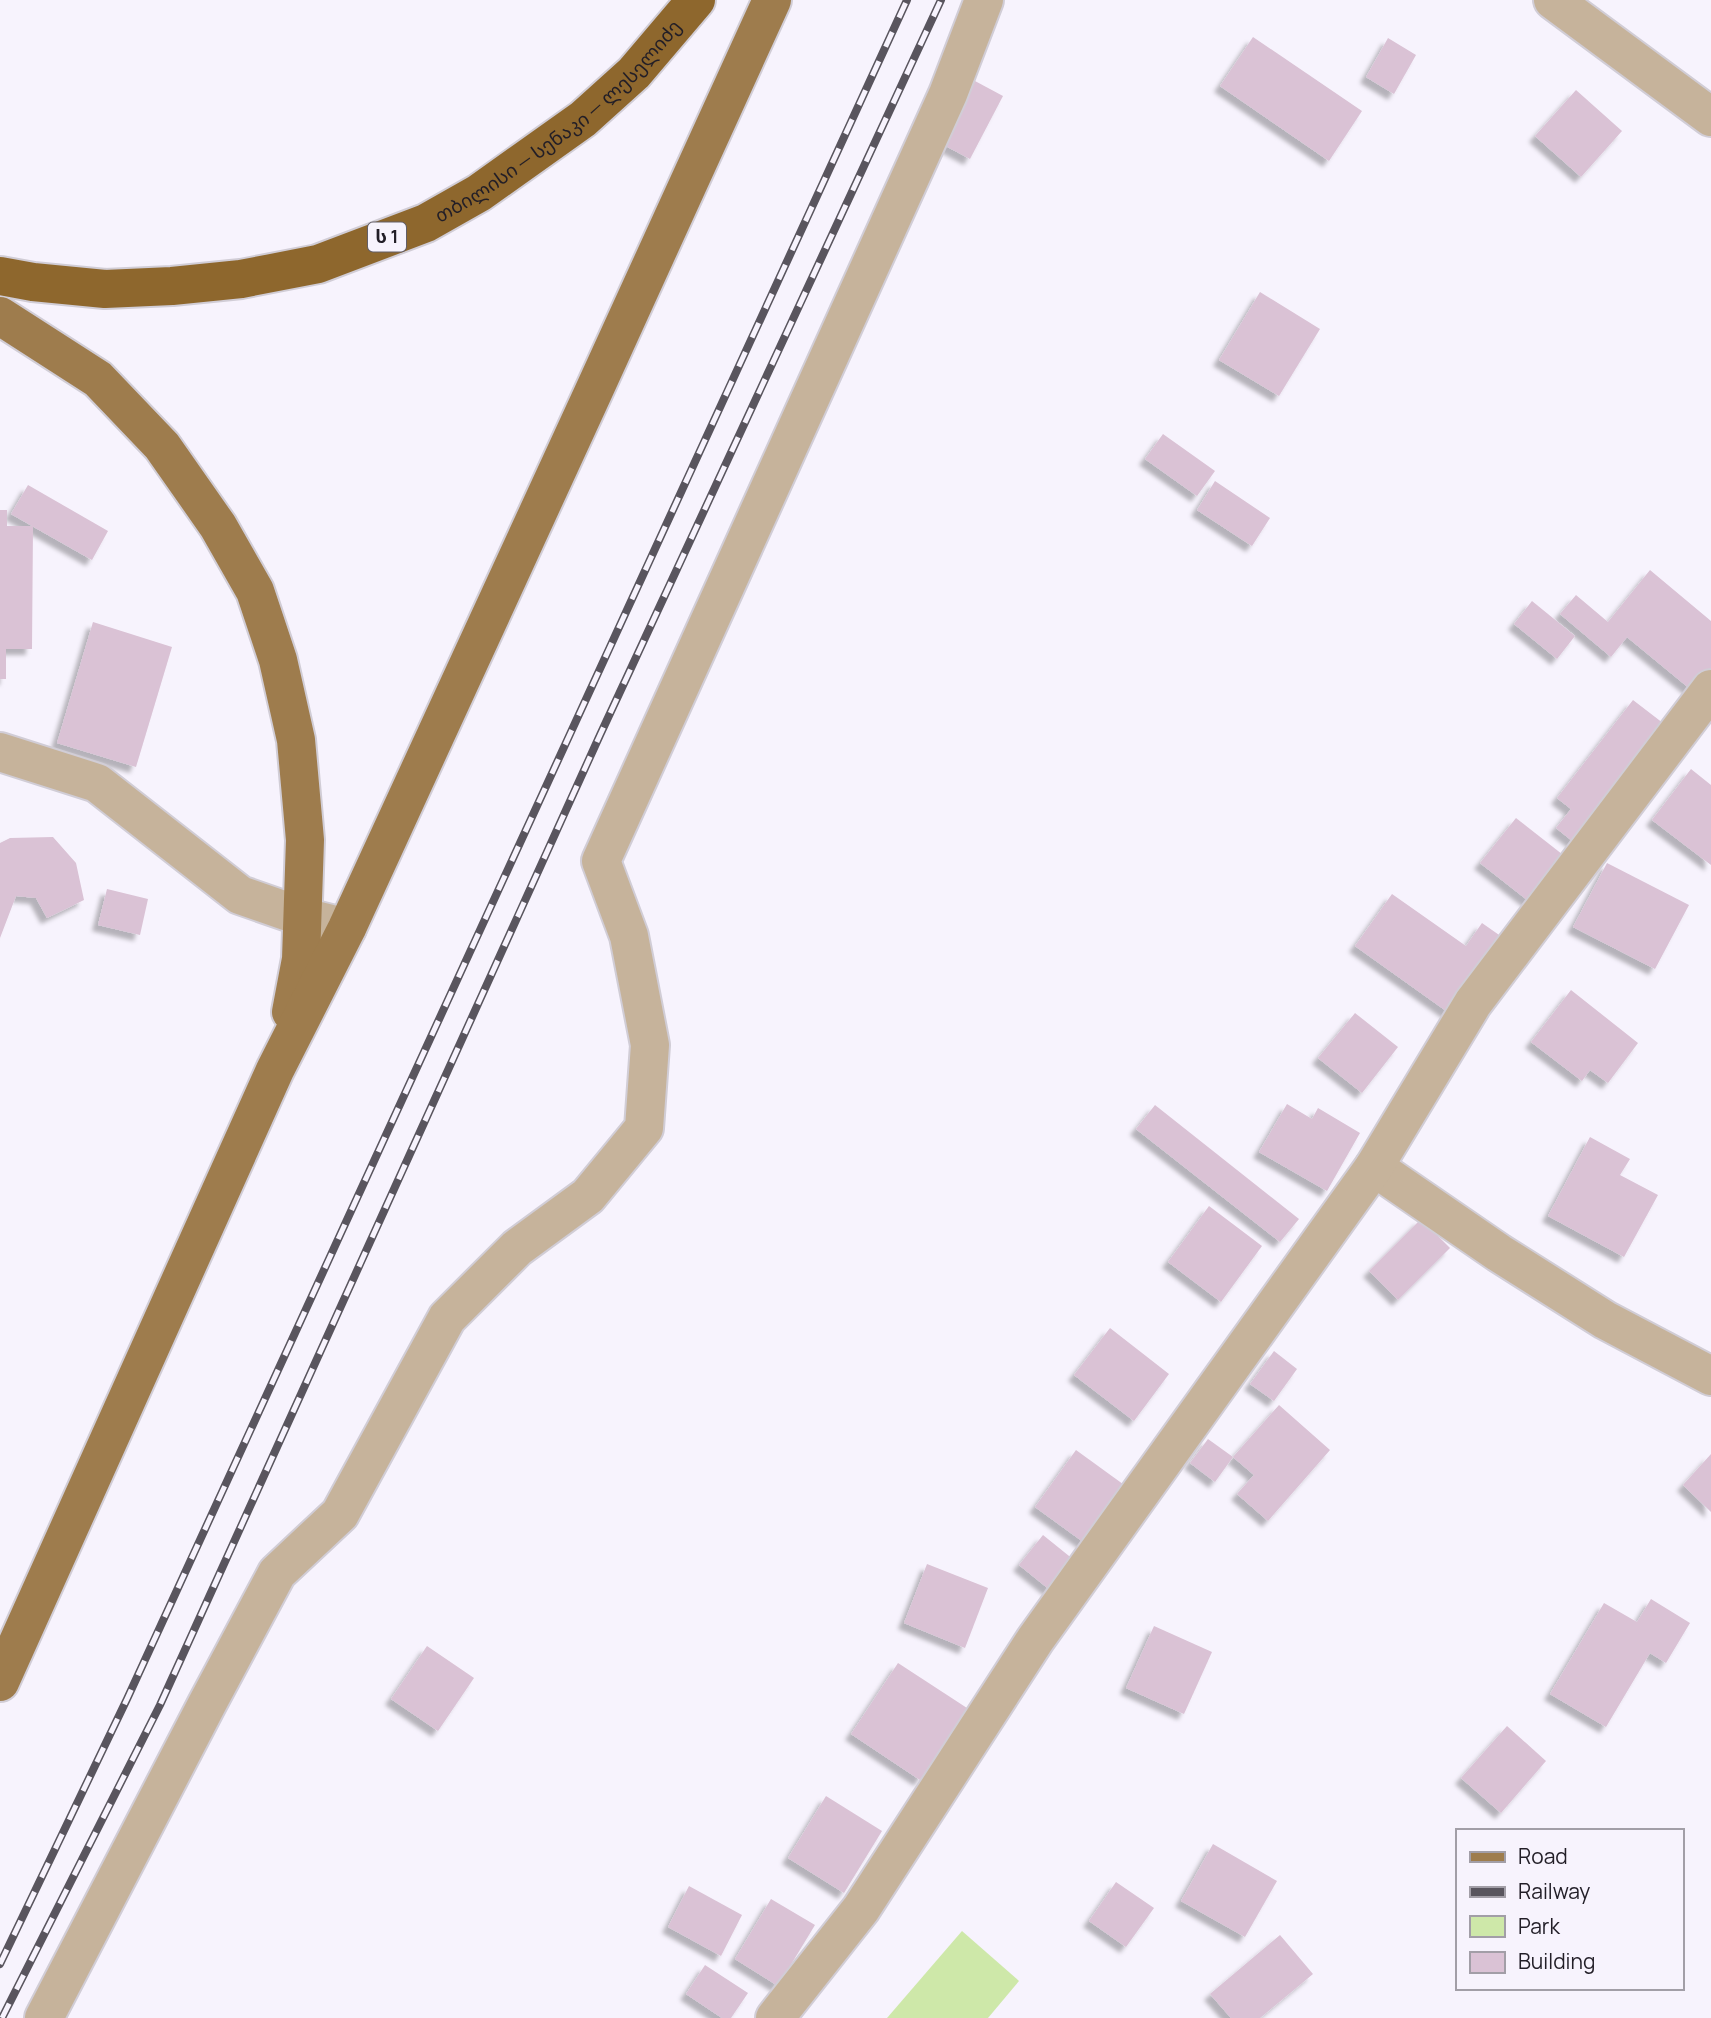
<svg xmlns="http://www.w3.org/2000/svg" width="1711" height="2018" font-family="Manrope,'Noto Sans Georgian',sans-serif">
	<defs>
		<filter id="shadow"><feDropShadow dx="-6" dy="6" stdDeviation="2" flood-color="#0004"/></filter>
	</defs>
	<rect width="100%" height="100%" fill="#f7f3fd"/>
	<polygon fill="#cee8a9" points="962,1931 1019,1981 988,2018 887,2018"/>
	<g fill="#dac2d5" filter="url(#shadow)">
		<polygon points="1253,37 1362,111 1329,161 1220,86"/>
		<polygon points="1388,38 1416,55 1394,94 1366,77"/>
		<polygon points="975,81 1003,96 970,159 942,144"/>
		<polygon points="1576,90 1622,131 1581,177 1535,136"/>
		<polygon points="1260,292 1320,329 1279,396 1219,360"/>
		<polygon points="1163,434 1215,471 1197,496 1145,459"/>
		<polygon points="1215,481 1270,518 1252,546 1197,510"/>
		<polygon points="28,485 108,531 92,560 11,514"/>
		<polygon points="0,510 7,510 7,526 33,526 32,649 6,649 6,679 0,679"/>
		<polygon points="1650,570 1711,621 1711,673 1695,693 1627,637 1611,657 1560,614 1576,595 1608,622"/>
		<polygon points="1532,601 1575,636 1557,659 1514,624"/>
		<polygon points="93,622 172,647 136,767 57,743"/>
		<polygon points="1633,700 1672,730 1581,848 1556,828 1571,809 1557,798"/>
		<polygon points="1691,769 1711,785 1711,865 1652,820"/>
		<polygon points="1516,818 1567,858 1531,903 1480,863"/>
		<polygon points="53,837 76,863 84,900 47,918 36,898 16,896 0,938 0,843 10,838"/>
		<polygon points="1607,863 1689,905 1655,969 1573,927"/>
		<polygon points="107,889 148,899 140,935 98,925"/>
		<polygon points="1392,894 1466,946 1482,923 1502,937 1449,1013 1355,946"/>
		<polygon points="1571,990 1638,1043 1608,1083 1590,1070 1582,1081 1531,1042"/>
		<polygon points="1355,1013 1398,1047 1362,1093 1318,1058"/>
		<polygon points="1287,1104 1312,1119 1318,1108 1360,1133 1327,1191 1259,1152"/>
		<polygon points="1155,1105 1299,1219 1280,1242 1136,1129"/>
		<polygon points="1590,1137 1630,1159 1620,1175 1658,1195 1624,1257 1548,1216"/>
		<polygon points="1209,1206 1262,1246 1221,1302 1168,1262"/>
		<polygon points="1421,1219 1450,1248 1398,1300 1369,1271"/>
		<polygon points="1110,1328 1169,1374 1134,1421 1074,1375"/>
		<polygon points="1274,1351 1297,1369 1274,1401 1250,1384"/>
		<polygon points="1279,1405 1330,1450 1268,1521 1237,1494 1254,1475 1233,1457"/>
		<polygon points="1208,1439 1233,1457 1215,1482 1190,1463"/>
		<polygon points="1076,1450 1127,1487 1086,1544 1035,1507"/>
		<polygon points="1711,1454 1711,1512 1683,1485"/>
		<polygon points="1043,1535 1074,1560 1050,1590 1019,1565"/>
		<polygon points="927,1564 988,1588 965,1648 904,1623"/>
		<polygon points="1651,1599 1690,1623 1666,1663 1650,1653 1606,1727 1550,1694 1604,1603 1637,1622"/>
		<polygon points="1154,1626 1212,1652 1184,1714 1126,1688"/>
		<polygon points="427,1646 474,1678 438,1731 391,1699"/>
		<polygon points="898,1663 967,1708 920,1780 851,1734"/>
		<polygon points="1507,1726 1546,1761 1501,1813 1461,1778"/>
		<polygon points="826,1796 882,1831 844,1893 788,1858"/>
		<polygon points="1213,1844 1277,1881 1245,1937 1181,1901"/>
		<polygon points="1116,1882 1154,1908 1126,1947 1089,1921"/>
		<polygon points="689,1886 742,1915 721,1956 668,1927"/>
		<polygon points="771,1899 815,1925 778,1986 735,1959"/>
		<polygon points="1280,1935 1313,1974 1260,2018 1231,2018 1210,1994"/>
		<polygon points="705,1965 748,1993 731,2018 722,2018 686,1994"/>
	</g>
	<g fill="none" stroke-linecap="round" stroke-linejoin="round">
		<defs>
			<g id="minor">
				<polyline points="1553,0 1711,117"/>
				<polyline points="0,752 97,783 240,895 303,917 347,928"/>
				<polyline points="1374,1167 1499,1253 1605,1320 1711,1376"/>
				<polyline points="44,2018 207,1704 277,1573 340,1514 447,1318 517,1248 588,1196 644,1128 650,1045 629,936 601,861 948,94 984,0"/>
				<polyline points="775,2018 861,1909 1035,1640 1374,1167 1473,1003 1711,689"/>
			</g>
			<g id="major">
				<polyline points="0,316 98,379 162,446 218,526 255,591 278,660 296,740 305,840 301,959 291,1012"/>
				<polyline points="0,1682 275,1070 347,928 592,395 772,0"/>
			</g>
			<g id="highway">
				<path id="s1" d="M0,276L33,282L105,289L172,286L241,279L318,264L426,223L479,193L583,119L634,73L696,0"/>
			</g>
		</defs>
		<use href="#minor" stroke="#d1cdd6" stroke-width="42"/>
		<use href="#major" stroke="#d1cdd6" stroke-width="42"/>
		<use href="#highway" stroke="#d1cdd6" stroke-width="42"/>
		<use href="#minor" stroke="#c6b39b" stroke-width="38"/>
		<use href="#major" stroke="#9e7c4d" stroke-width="38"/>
		<use href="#highway" stroke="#8e672d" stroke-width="38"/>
		<defs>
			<g id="rail">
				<polyline points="0,1964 127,1699 907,0"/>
				<polyline points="2,2018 160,1705 600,735 941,0"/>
			</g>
		</defs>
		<use href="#rail" stroke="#59555e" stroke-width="8"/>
		<use href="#rail" stroke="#f7f3fd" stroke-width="5" stroke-dasharray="16" stroke-linecap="butt"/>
	</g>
	<g text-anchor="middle" stroke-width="6" stroke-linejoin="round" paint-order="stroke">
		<rect fill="#f7f3fd" stroke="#625e67" stroke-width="2" x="368" y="222.5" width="38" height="29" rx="5"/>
		<g font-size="18" font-weight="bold" fill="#221e27">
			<text x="387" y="243">ს 1</text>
		</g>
		<g font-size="19" fill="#221e27" stroke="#f7f3fd">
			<text dy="7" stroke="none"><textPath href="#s1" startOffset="604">თბილისი — სენაკი — ლესელიძე</textPath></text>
		</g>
	</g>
	<rect x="1456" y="1829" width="228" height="161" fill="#f7f3fd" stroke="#a29ea7" stroke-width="2"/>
	<rect x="1470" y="1852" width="35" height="10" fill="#9e7c4d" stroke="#a29ea7" stroke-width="2"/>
	<text x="1518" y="1864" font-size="21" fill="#221e27">Road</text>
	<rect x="1470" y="1887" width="35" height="10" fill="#59555e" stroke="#a29ea7" stroke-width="2"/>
	<text x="1518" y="1899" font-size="21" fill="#221e27">Railway</text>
	<rect x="1470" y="1916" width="35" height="21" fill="#cee8a9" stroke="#a29ea7" stroke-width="2"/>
	<text x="1518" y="1934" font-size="21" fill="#221e27">Park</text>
	<rect x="1470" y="1952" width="35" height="21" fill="#dac2d5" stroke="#a29ea7" stroke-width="2"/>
	<text x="1518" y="1969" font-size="21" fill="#221e27">Building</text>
</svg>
